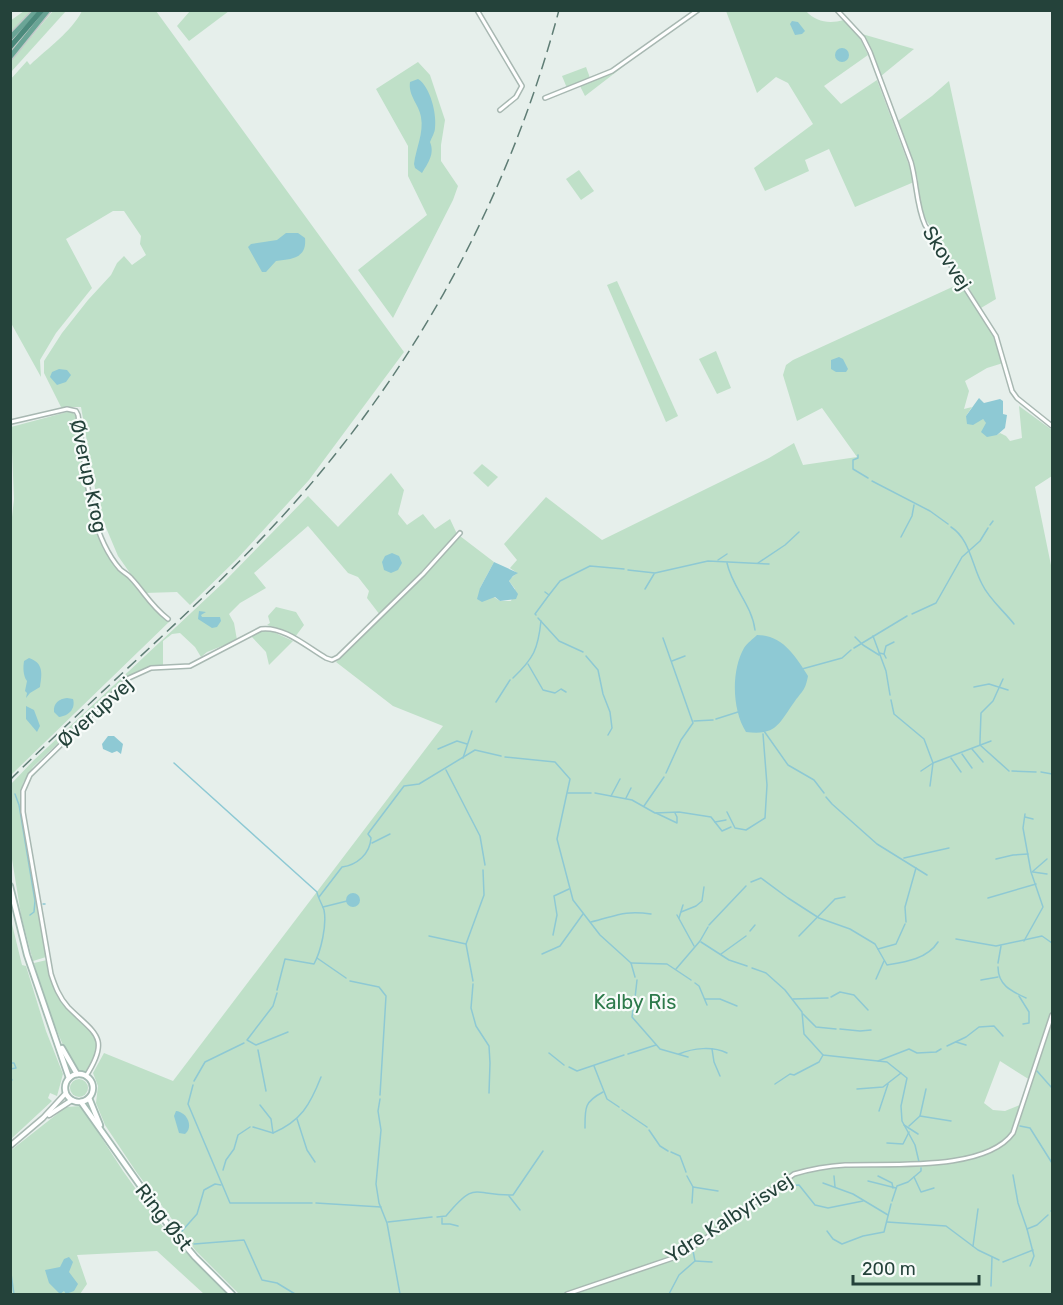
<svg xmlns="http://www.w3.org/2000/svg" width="1063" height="1305" font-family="Rubik,sans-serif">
	<rect width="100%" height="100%" fill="#e6efeb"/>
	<g fill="#bfe0c8" fill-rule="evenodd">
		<polygon points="24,11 34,11 11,34 10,21"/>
		<polygon points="53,11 66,11 11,72 11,61"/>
		<path d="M82,11H156L404,352L309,480L237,559L190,605L177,592L144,593L118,556L99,511L81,407H61L44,373V361L62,333L88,300L111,275L117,263L124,256L132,265L146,255L140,244L141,236L124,211H113L66,239L92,288L56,333L40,360L41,377L11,323L10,80L27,61L30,65C48,48 71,32 82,11Z"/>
		<polygon points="190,11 190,10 229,11 189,41 177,26"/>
		<path d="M726,11H806C816,22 829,24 844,20L861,40L868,55L824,86L841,104L877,80L913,176L914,182L855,207L829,149L805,160L809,171L765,191L754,168L813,124L788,83L776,77L757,93Z"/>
		<polygon points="862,34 914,49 881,76"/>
		<polygon points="633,59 585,96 580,86 613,71"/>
		<polygon points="418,62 430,75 445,120 441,145 441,161 458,186 453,200 393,318 358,270 427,215 408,176 408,146 376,89"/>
		<polygon points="586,67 590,78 567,88 562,76"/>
		<polygon points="949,81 996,299 981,308 922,213 917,176 898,121 932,96"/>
		<polygon points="579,170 594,191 581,200 566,179"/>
		<polygon points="617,281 678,416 666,422 607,285"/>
		<path d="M961,283L995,338L1003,363L987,368L965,381L969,391L964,409L972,407L966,416L983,419L997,435L1000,433L1006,436L1010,441L1022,438L1019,406L1052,430V476L1035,487L1052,570V1294H239L196,1251L137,1173L105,1125L96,1103L98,1086L93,1073L104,1053L173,1081L443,726L393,706L336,662L460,536L494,562L480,588L500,601H511L515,589L509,581L510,579L517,573L510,568L517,560L504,544L546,497L602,540L769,458L794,443L803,465L857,457L822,408L797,421L783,375L786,365L793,360ZM1000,1061L1030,1080L1022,1104L1005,1111L993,1110L984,1103Z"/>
		<polygon points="716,351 731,388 717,394 699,359"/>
		<polygon points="71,411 76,416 89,504 99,537 108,553 145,599 167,620 171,620 11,775 10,594 11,526 14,499 11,427"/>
		<polygon points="482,464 498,477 488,487 473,473"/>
		<polygon points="391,473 404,490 398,514 407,525 423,514 435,529 450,519 457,534 380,615 367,598 369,591 358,577 348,573 308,526 254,573 266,588 240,603 229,614 234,623 237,640 207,652 201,657 195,647 180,633 172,634 163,641 163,665 148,667 128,677 33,767 23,783 20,802 46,957 33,961 21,915 11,853 11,784 34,760 224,582 308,496 338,527"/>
		<polygon points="276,607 296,612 304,625 295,637 283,630 267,625 270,623 268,616"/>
		<polygon points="269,630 293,641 269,665 266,652 251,636 262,631"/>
		<polygon points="11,920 22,965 26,966 46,1031 63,1074 57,1096 50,1093 48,1098 52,1101 11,1139"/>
		<path d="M47,960C49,973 52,987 59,999C73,1020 107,1031 93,1061C91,1065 89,1071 85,1072C68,1076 38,979 34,963Z"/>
		<circle cx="79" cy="1088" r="9"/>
		<polygon points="81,1106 123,1171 166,1231 227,1294 204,1294 157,1251 77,1255 87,1284 80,1294 11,1294 10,1151 66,1107"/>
	</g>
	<g fill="#8ec9d4">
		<polygon points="792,21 798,22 805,31 802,34 795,35 790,24"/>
		<circle cx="842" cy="55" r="7"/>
		<path d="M418,79C430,86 437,114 435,128C435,132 432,137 430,142C435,154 428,163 422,173L415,168L414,164C416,148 424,133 421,117C419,104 408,96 410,82Z"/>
		<path d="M286,233H298L305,238C307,258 293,259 276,261L266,272H262L248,247L251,244L277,240Z"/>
		<polygon points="839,357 843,359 848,369 846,372 836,372 831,369 831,360"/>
		<polygon points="59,369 67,370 71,375 66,382 57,385 50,377 52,372"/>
		<polygon points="979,398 984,403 1000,399 1003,401 1003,414 1007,415 1005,428 997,435 987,437 981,432 986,423 983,419 973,425 967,424 966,416"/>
		<polygon points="392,553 399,556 402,563 398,570 391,573 384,570 382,562 385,556"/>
		<polygon points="494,562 518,573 513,576 509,581 518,594 516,599 500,601 495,597 482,602 477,599 480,588"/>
		<polygon points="199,611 206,612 201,615 202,617 220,617 221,621 217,627 212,628 198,619"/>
		<path d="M757,635C783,635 796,657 808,676C805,691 803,690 795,701C779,723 777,736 746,732C732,710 731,671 744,648C747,643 753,639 757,635Z"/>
		<path d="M29,658C44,663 42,674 40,687L30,693L26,698L27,693L25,691L27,681C23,676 23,667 24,661Z"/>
		<path d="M67,698L73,699C76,709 68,716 59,717L54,712C53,703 59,699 67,698Z"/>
		<polygon points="26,706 34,710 40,726 37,732 26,719"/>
		<polygon points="108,736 114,736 123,744 121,754 117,751 112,753 103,749 102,744"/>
		<circle cx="353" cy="900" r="7"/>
		<path d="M176,1111C187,1112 194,1127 185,1134L179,1133L174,1116Z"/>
		<polygon points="69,1257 73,1262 69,1272 78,1284 74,1291 66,1294 64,1291 60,1294 49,1283 45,1270 60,1267 64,1259"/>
	</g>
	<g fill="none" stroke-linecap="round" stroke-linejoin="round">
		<g stroke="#8ec9d4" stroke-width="1.5">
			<polyline points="858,455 858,458 853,460 853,469 868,478"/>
			<polyline points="872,481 930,511 948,524"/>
			<polyline points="990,525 993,521"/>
			<path d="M951,527C970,539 972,566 982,584C989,599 1004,611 1014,624"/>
			<polyline points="901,537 912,516 914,505"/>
			<polyline points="718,560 727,554"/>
			<path d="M727,563C732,587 752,605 755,630"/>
			<polyline points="758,563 785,545 799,532"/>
			<polyline points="628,570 655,573 708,561 769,564"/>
			<polyline points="645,589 654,574"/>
			<polyline points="549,595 560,581 590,566 624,569"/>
			<polyline points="912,614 936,603 962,557 980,541 988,528"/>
			<polyline points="536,615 535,614 549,595 545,592"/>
			<polyline points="538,618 559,641 583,652"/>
			<polyline points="873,636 886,671 890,695"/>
			<polyline points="855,637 863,645 879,655"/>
			<polyline points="663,638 693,723 681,740 666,773"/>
			<polyline points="854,648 907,616"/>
			<polyline points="879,653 884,654 886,658"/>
			<polyline points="884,654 886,646 894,642"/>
			<polyline points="586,656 598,670 603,694 610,712 612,728 608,735"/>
			<polyline points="672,661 685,656"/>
			<polyline points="528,664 543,690 555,693 561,689 566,692"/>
			<polyline points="802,669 842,658 851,650"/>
			<path d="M513,678C534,658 538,649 541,621"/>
			<polyline points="1003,679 993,701 981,713 980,741 980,745 1009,771"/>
			<polyline points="974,687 989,684 1008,690"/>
			<polyline points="891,700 894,714 924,739 933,763 930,786"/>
			<polyline points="496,702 510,680"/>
			<polyline points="716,719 738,712"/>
			<polyline points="694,721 713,720"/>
			<polyline points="764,731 788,765 814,780 824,793"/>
			<polyline points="438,749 457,741 467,744"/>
			<polyline points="972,749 983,762"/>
			<polyline points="962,754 972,768"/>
			<polyline points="505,757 555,762 570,779 557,839 573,900 600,935 631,963 635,977"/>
			<polyline points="463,758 472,731"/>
			<polyline points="951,758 961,772"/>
			<path d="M174,763L317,892C318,898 322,904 324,910C327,925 321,951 314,964L285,959L277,990"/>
			<polyline points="446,770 480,836 485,865"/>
			<polyline points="921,771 933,763 991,741"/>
			<polyline points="1012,771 1036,772"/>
			<polyline points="1041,772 1052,774"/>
			<polyline points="568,793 591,793"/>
			<polyline points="595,793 632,800 655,813 679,812 711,817 722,831 731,827"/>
			<polyline points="15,794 19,805 35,901 34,912 30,915"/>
			<polyline points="611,796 620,779"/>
			<polyline points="826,797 832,804 877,844 927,875"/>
			<polyline points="626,798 631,788"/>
			<polyline points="644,806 664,777"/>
			<polyline points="727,812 735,828 746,830 765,818 767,785 763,734"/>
			<polyline points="656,813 677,823 677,817 675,813"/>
			<polyline points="1025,817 1033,819"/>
			<polyline points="715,822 726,820"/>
			<polyline points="372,843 390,834"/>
			<polyline points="904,858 949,848"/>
			<polyline points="996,859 1013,855 1028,854"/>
			<polyline points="1032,872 1047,859"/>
			<polyline points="1033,872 1047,874"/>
			<path d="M751,882L761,878L788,898L819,918L850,929L875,944L887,965C906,962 927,959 938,942"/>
			<path d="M319,897L342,867C357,865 370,854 371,838L368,834L370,831L404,786L419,784L475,750L501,756"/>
			<polyline points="988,898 1036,884"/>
			<polyline points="43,904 45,904"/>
			<polyline points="323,907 347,901"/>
			<polyline points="681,912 696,906 702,901 704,887"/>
			<polyline points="677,915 694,946"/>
			<polyline points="679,918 683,905"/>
			<path d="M591,922C616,916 624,910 651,914"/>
			<polyline points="906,922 905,907 916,868"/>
			<polyline points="709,925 746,886"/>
			<polyline points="750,931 755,925"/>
			<polyline points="553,935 557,915 554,896 569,889"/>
			<polyline points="429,936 466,944"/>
			<polyline points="799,936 835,899 845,897"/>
			<polyline points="956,939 996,946 1042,936 1052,943"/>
			<polyline points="1024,941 1043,907 1031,872 1023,828 1025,814"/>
			<polyline points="701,942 729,960 747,966"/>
			<polyline points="878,949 896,944 905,924"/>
			<polyline points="542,954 560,946 583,914"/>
			<polyline points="721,954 746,936"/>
			<polyline points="317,958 346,978"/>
			<polyline points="631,963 667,964 691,980"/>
			<polyline points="998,963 1001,946"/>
			<path d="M998,967C998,985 1011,991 1026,998"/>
			<polyline points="752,968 766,973 785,990 802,1012 804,1034 823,1055 887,1062 907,1078 901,1106 902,1121 915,1145 919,1162"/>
			<polyline points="676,969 700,941 708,927"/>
			<polyline points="876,979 884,961"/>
			<polyline points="981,980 998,977"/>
			<polyline points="350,981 379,987 386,996 380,1095"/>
			<polyline points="473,981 466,944 484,895 483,870"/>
			<polyline points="695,983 699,986 707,1005"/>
			<polyline points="473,984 471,1008 476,1026 489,1046 490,1063 489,1093"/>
			<polyline points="277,993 273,1006 247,1040 256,1045 288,1032"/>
			<polyline points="1019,996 1029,1012 1029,1023 1023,1024"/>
			<polyline points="831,997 840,992 854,995 868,1010"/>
			<polyline points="705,999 720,999 737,1006"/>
			<polyline points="793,999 828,998"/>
			<polyline points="634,1007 637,980"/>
			<polyline points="633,1010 632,1017 660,1049 688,1057"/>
			<polyline points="803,1014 816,1027 836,1029"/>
			<polyline points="840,1029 860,1031 871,1030"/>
			<polyline points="10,1035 10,1040"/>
			<polyline points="956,1042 966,1045"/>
			<polyline points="947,1046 966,1037 979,1027 994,1026 1003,1036"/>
			<polyline points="712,1049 714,1062 720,1076"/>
			<polyline points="258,1050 266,1091"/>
			<polyline points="549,1053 564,1065"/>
			<polyline points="628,1054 656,1045"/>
			<path d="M679,1054C693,1048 713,1046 727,1053"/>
			<polyline points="878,1061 909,1049 917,1053 936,1052 941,1049"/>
			<polyline points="10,1063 14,1063 16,1068 10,1069"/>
			<polyline points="594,1066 607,1099 619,1107"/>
			<polyline points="569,1067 577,1071 624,1055"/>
			<polyline points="1037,1071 1052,1088"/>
			<polyline points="10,1077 12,1080 10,1081"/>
			<polyline points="194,1081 205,1062 244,1043"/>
			<polyline points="775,1084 790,1074 794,1075 819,1062 823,1055"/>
			<polyline points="193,1085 188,1104 230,1203 312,1203"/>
			<polyline points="857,1089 883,1087 901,1073"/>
			<polyline points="380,1099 378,1111 381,1130 376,1184 379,1203 387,1223 400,1294"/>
			<polyline points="260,1105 271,1119 273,1133"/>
			<polyline points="622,1110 647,1127"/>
			<polyline points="879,1111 888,1084"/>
			<polyline points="920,1116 951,1121"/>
			<polyline points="297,1119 307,1150 315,1162"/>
			<polyline points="904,1125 918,1134"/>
			<polyline points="909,1126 920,1116 926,1089"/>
			<polyline points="1020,1126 1030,1128 1052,1163"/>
			<path d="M253,1127L273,1133C301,1121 310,1105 321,1077"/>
			<path d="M585,1128C585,1108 584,1102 603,1092"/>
			<polyline points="649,1130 660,1146 668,1151"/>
			<polyline points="887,1143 903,1144 909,1132"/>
			<polyline points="671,1152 680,1156 686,1172"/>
			<polyline points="10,1167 11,1156"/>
			<polyline points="223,1170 226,1160 234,1149 238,1135 250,1127"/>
			<polyline points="1013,1175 1018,1203 1027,1229"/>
			<polyline points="687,1176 693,1187 692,1203"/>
			<polyline points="834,1176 835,1187"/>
			<polyline points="878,1176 892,1183 893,1188"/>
			<polyline points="914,1177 921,1192 934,1188"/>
			<polyline points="868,1181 896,1188"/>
			<polyline points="823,1183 853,1194 888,1215"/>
			<polyline points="781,1186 799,1185 815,1205 828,1208 863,1201"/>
			<polyline points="693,1187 718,1191"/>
			<polyline points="509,1196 520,1210"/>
			<polyline points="892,1201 897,1186 908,1182 921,1171 921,1168"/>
			<polyline points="316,1203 381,1207"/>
			<polyline points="1051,1211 1052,1210"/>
			<path d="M437,1217L446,1216C477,1179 472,1196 513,1195L543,1151"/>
			<polyline points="442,1218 442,1224 450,1224 458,1226"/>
			<polyline points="388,1222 432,1217"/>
			<polyline points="887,1222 946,1226 978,1250 999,1260"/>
			<polyline points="182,1231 197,1214 204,1190 215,1184 221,1185"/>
			<polyline points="827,1231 833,1239 842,1244 863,1236 884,1232 891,1204"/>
			<polyline points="194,1244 244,1240 262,1280 277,1283 295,1294"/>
			<polyline points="973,1246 978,1209"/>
			<polyline points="695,1261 712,1262"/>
			<polyline points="1003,1262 1033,1250"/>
			<polyline points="1030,1266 1034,1256 1027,1229 1037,1225 1048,1215"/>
			<polyline points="10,1267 14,1294"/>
			<polyline points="991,1286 992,1257"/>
			<polyline points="669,1294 679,1275 695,1261 693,1251"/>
		</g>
		<defs>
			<g id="minor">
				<polyline points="477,10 522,86 516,97 500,110"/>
				<path d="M837,10L863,38L870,52L911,162C917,183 916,205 925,225L996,336L1012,391L1017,398L1052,426"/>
				<polyline points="545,98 612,71 698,10"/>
				<path d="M11,422L67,409L76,411L78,415C86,464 86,530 120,569C123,572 128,574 131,578C145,593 150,605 168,619"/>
				<path d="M86,1076C111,1037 95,1034 68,1007C59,997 55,986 51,974L23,812V791L30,775L129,678L151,668L190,666L261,629C284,626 307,647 326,658L332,660L338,657L423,574L460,533"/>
				<path d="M567,1294L673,1258L699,1243L794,1174C811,1169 828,1166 845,1165C888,1163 985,1172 1013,1133L1052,1015"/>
			</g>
			<g id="tertiary">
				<polyline points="49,1115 72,1100"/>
				<polyline points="10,1146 43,1118 66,1093"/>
			</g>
			<g id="secondary">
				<polyline points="10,886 27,955 69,1078"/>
				<polyline points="62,1048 77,1074"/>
				<circle cx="79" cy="1088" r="14"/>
				<polyline points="89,1098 100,1125"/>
				<polyline points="81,1102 168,1225 195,1257 232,1294"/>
			</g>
			<g id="primary">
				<polyline points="10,38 37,10"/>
				<polyline points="10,57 48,10"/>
			</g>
			<polyline id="trunk" points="10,47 42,10"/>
		</defs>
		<use href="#minor" stroke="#a8b8b2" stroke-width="6"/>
		<use href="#tertiary" stroke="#a8b8b2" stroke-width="7"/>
		<use href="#secondary" stroke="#a4bbb3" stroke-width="8"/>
		<use href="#primary" stroke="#c2cac8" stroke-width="8"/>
		<use href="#trunk" stroke="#c2cac8" stroke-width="8"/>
		<use href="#minor" stroke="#fff" stroke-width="3"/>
		<use href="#tertiary" stroke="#fff" stroke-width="4"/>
		<use href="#secondary" stroke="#fff" stroke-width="4.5"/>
		<use href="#primary" stroke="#6aa596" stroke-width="5"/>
		<use href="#trunk" stroke="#4c8a7c" stroke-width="5"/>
		<path stroke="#5f7d75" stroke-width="1.5" stroke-dasharray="12 6" stroke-linecap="butt" d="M10,780C98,692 194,612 278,521C412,376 508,201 559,10"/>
	</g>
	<g text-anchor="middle" stroke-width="4.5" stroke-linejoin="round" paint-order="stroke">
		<g font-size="20" fill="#24423a" stroke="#f7fbf9">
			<text transform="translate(947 258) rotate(57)" y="7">Skovvej</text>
			<text transform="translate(89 476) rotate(78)" y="7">Øverup Krog</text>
			<text transform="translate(95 712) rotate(-42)" y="7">Øverupvej</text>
			<text transform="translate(164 1217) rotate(52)" y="7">Ring Øst</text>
			<text transform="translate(729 1218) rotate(-33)" y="7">Ydre Kalbyrisvej</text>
		</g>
		<g font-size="20" fill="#2d7a4b" stroke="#f7fbf9">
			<text x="635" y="1009">Kalby Ris</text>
		</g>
	</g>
	<rect width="1063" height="1305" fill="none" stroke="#24423a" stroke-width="24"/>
	<path d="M853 1275v9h126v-9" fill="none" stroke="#24423a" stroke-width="3"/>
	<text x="862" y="1275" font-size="18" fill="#24423a" stroke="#f7fbf9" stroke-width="4.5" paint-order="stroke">200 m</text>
</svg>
